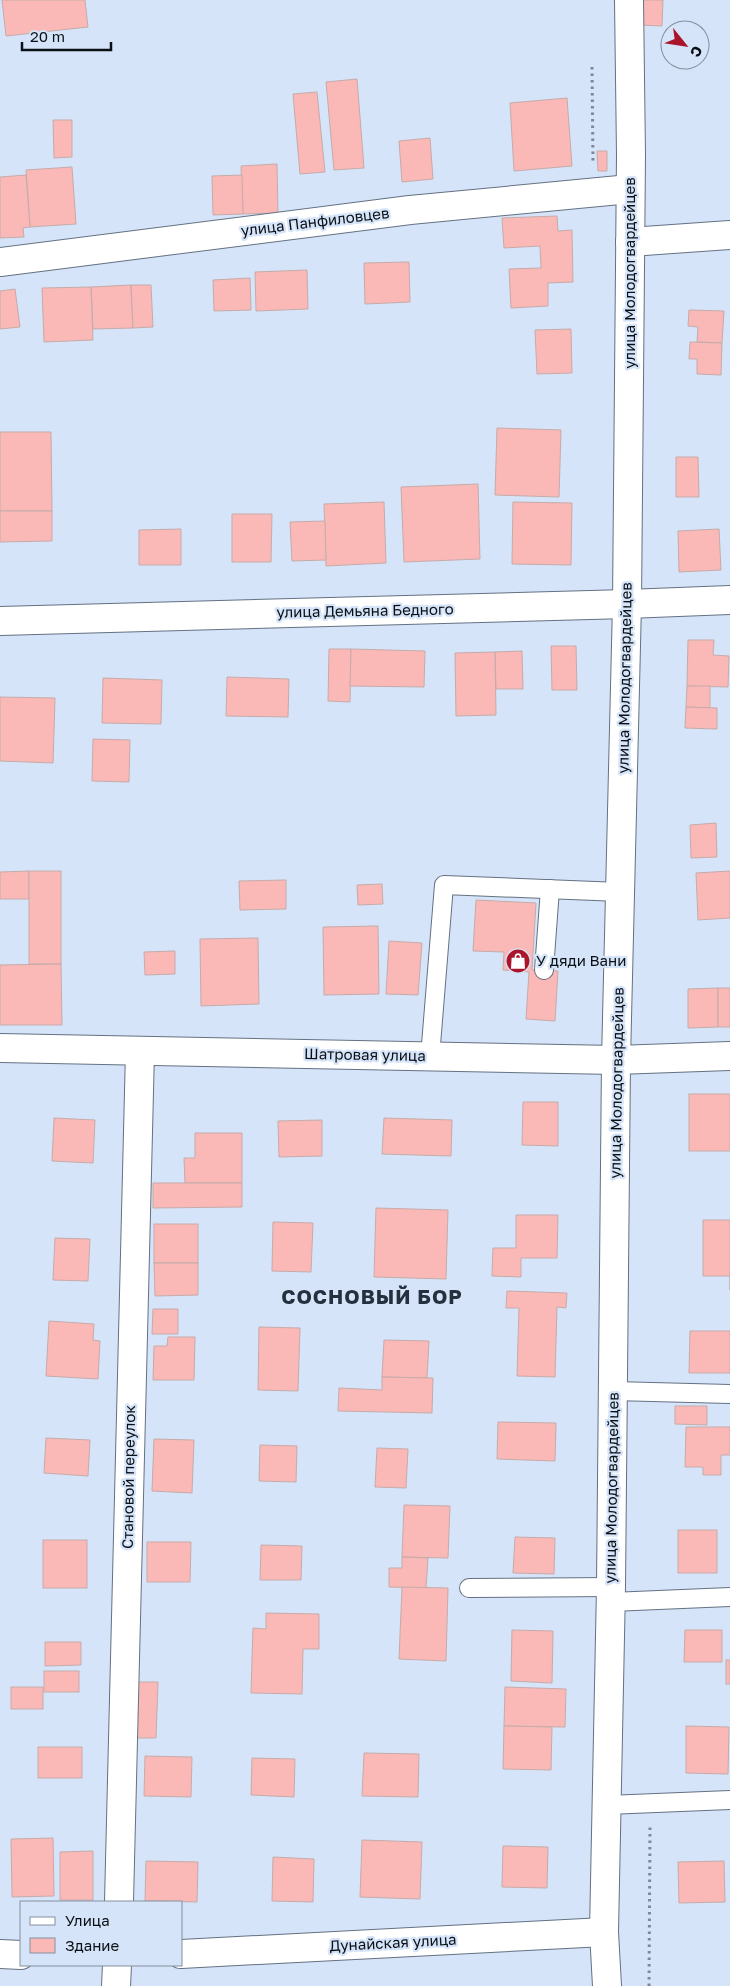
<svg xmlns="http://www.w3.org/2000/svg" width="730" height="1986" font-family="'Golos Text',sans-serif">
	<rect width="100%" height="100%" fill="#d5e4f8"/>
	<g fill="#fab9b7" stroke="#c6abaa">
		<polygon points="2,0 85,0 88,27 6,36"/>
		<polygon points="640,0 663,0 662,26 640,25"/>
		<polygon points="357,79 364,168 334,170 326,82"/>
		<polygon points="317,92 325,172 300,174 293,94"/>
		<polygon points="567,98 572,166 514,171 510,103"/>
		<polygon points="53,120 72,120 72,157 54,158"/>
		<polygon points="430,138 433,179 402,182 399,141"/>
		<polygon points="597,151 607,151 607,171 598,171"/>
		<polygon points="277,164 278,213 243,214 241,166"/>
		<polygon points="72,167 76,224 30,227 26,170"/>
		<polygon points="26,175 30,227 23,228 24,237 0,238 0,177"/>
		<polygon points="242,175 243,214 213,215 212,176"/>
		<polygon points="557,216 558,231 572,230 573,282 548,283 548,306 511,308 509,269 541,268 540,246 504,248 502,218"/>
		<polygon points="409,262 410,302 365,304 364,263"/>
		<polygon points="307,270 308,309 256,311 255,272"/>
		<polygon points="250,278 251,310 214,311 213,280"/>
		<polygon points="131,285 133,328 93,329 91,287"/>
		<polygon points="131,285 151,285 153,327 133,328"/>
		<polygon points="91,287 93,340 44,342 42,288"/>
		<polygon points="15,289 20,327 0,329 0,291"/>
		<polygon points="689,310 724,311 722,343 697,342 698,327 688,326"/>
		<polygon points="571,329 572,373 537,374 535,330"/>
		<polygon points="690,342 722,343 721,375 697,374 697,359 689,359"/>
		<polygon points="497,428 561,430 559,497 495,495"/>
		<polygon points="0,432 51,432 52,511 0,511"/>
		<polygon points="676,457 698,457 699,497 676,497"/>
		<polygon points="478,484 480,559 404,562 401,487"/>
		<polygon points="384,502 386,563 326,566 324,504"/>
		<polygon points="513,502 572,503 571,565 512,564"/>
		<polygon points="0,511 52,511 52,541 0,542"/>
		<polygon points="232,514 272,514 271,562 232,562"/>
		<polygon points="325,521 326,560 292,561 290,522"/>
		<polygon points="181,529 181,565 139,565 139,530"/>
		<polygon points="719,529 721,570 679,572 678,531"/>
		<polygon points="688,640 714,640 713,655 729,656 728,687 687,686"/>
		<polygon points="551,646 576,646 577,690 552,690"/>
		<polygon points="329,649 351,649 350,702 328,701"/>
		<polygon points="351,649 425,651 424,687 350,686"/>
		<polygon points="522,651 523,689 496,689 495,652"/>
		<polygon points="495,652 496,715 456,716 455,653"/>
		<polygon points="227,677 289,679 288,717 226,716"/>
		<polygon points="103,678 162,680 161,724 102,723"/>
		<polygon points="687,686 710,686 710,708 686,707"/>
		<polygon points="0,697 55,698 53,763 0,761"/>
		<polygon points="686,707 717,708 717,729 685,728"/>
		<polygon points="93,739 130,740 129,782 92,781"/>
		<polygon points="716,823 717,857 691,858 690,825"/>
		<polygon points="29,871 29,899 0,899 0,872"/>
		<rect x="29" y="871" width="32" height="93"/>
		<polygon points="730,871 730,918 698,920 696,873"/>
		<polygon points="286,880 286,909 240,910 239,881"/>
		<polygon points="382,884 383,904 358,905 357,885"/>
		<polygon points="476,900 536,903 532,970 558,971 555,1021 526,1019 529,972 503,970 504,952 473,951"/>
		<polygon points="378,926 379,994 324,995 323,927"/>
		<polygon points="258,938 259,1004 201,1006 200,939"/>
		<polygon points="389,941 422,943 418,995 386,994"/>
		<polygon points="175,951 175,974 145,975 144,952"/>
		<polygon points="61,964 62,1025 0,1025 0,965"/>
		<polygon points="718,988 718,1027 688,1028 688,989"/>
		<rect x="718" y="988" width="12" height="39"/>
		<rect x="689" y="1094" width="41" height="57"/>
		<polygon points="523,1102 558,1102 558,1146 522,1145"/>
		<polygon points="54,1118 95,1120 93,1163 52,1161"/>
		<polygon points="384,1118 452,1120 451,1156 382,1154"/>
		<polygon points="322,1120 322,1156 279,1157 278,1121"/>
		<polygon points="195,1133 242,1133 242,1183 185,1183 184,1158 195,1158"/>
		<polygon points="153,1183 242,1183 242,1207 153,1208"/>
		<polygon points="376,1208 448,1210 446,1279 374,1277"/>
		<polygon points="516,1215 558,1215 557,1258 521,1258 521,1277 492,1276 493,1248 516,1248"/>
		<polygon points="703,1220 730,1220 730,1290 730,1276 703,1276"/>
		<polygon points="273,1222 313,1223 311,1272 272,1271"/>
		<rect x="154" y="1224" width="44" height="39"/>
		<polygon points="55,1238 90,1239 88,1281 53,1280"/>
		<polygon points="154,1263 198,1263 198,1295 155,1296"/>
		<polygon points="507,1291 567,1293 566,1308 557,1307 555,1377 517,1376 519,1308 506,1308"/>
		<polygon points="153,1309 178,1309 178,1334 152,1334"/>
		<polygon points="49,1321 94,1324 93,1340 100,1341 98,1379 46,1376"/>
		<polygon points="259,1327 300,1328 298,1391 258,1390"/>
		<polygon points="690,1331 730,1331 730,1373 689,1373"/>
		<polygon points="168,1337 195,1337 194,1380 153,1380 154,1346 167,1346"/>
		<polygon points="384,1340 429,1341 427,1378 382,1377"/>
		<polygon points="382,1377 433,1378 432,1413 338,1411 339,1388 382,1390"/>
		<polygon points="675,1406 707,1406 707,1425 675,1424"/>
		<polygon points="498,1422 556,1423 555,1461 497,1459"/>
		<polygon points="686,1427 730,1427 730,1455 721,1455 721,1475 703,1475 703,1467 685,1467"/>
		<polygon points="46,1438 90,1440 88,1476 44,1473"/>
		<polygon points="154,1439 194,1440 192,1493 152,1491"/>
		<polygon points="260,1445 297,1446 296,1482 259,1481"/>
		<polygon points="377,1448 408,1449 406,1488 375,1487"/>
		<polygon points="404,1505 450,1506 448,1558 402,1557"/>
		<rect x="678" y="1530" width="39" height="43"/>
		<polygon points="515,1537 555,1538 554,1574 513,1573"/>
		<rect x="43" y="1540" width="44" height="48"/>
		<polygon points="147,1542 191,1542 190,1582 147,1582"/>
		<polygon points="261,1545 302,1546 301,1580 260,1580"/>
		<polygon points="402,1557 428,1558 426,1588 389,1587 389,1568 402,1568"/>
		<polygon points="402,1587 448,1588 446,1661 399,1659"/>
		<polygon points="266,1613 319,1614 319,1649 303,1649 302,1694 251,1693 253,1628 266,1629"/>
		<polygon points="512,1630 553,1631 552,1683 511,1681"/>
		<polygon points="685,1630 722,1630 722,1662 684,1662"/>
		<polygon points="45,1642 81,1642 81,1665 45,1666"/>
		<rect x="726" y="1660" width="4" height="24"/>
		<rect x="44" y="1671" width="35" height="21"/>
		<polygon points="136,1682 158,1682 156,1738 134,1738"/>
		<rect x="11" y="1687" width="32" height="22"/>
		<polygon points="505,1687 566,1689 565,1727 504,1726"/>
		<polygon points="504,1726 552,1727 551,1770 503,1769"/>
		<polygon points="686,1726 729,1727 728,1774 686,1773"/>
		<rect x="38" y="1747" width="44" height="31"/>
		<polygon points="364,1753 419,1754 418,1797 362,1796"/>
		<polygon points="145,1756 192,1757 191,1797 144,1796"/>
		<polygon points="252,1758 295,1759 294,1797 251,1795"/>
		<polygon points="53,1838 54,1896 12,1897 11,1839"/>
		<polygon points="362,1840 422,1842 420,1899 360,1897"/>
		<polygon points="503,1846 548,1847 547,1888 502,1887"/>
		<polygon points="93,1851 93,1900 60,1900 60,1852"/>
		<polygon points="273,1857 314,1859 313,1902 272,1901"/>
		<polygon points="146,1861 198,1862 197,1902 145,1901"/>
		<polygon points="724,1861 725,1902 679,1903 678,1862"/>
	</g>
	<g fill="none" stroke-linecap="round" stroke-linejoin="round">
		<defs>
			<g id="service">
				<polyline points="544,970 550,889"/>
				<polyline points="430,1057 444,885 620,892"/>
				<polyline points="613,1391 730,1394"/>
				<polyline points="469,1588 611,1587"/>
				<polyline points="611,1602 730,1597"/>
				<polyline points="607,1805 730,1800"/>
			</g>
			<g id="minor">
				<polyline points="630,242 730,235"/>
				<polyline points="0,262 410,210 630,189"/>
				<polyline points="0,621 627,604"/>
				<polyline points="616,1060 730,1056"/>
				<polyline points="119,1902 140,1051"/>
				<polyline points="0,1954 21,1955"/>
				<polyline points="181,1954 604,1932"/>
				<polyline points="116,1986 117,1965"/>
			</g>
			<g id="tertiary">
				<polyline points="627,604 730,600"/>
				<polyline points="0,1048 616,1060"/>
				<polyline points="607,1986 604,1932 611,1587 616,1060 627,604 631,155 629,0"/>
			</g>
		</defs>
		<use href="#service" stroke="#647182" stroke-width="20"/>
		<use href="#minor" stroke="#647182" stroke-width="30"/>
		<use href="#tertiary" stroke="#647182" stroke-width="30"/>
		<g stroke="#7d8896" stroke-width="3" stroke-dasharray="2.5 4" stroke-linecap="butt">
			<polyline points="592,67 593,163"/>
			<polyline points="649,1986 650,1826"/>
		</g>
		<use href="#service" stroke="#fff" stroke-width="18"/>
		<use href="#minor" stroke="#fff" stroke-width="28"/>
		<use href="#tertiary" stroke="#fff" stroke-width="28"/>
	</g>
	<defs>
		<symbol id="shop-disc" viewBox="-11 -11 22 22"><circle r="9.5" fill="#ab152b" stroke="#d5e4f8"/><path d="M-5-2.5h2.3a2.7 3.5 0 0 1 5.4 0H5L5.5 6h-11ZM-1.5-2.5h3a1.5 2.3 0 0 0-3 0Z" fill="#fff"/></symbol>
	</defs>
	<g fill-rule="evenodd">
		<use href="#shop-disc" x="504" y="947" width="28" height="28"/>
	</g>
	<g text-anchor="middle" stroke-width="4.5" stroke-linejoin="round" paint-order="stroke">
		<g font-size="15" fill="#0b1016" stroke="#d5e4f8">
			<text transform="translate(315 222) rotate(-7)" y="5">улица Панфиловцев</text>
			<text transform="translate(630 273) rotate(-90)" y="5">улица Молодогвардейцев</text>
			<text transform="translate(365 611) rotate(-1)" y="5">улица Демьяна Бедного</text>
			<text transform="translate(625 678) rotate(-89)" y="5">улица Молодогвардейцев</text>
			<text transform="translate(365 1055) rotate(1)" y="5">Шатровая улица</text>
			<text transform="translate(617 1083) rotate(-89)" y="5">улица Молодогвардейцев</text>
			<text transform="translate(129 1477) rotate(-89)" y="5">Становой переулок</text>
			<text transform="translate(612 1488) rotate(-89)" y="5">улица Молодогвардейцев</text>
			<text transform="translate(393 1943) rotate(-3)" y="5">Дунайская улица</text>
		</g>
		<g font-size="15" fill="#0b1016" stroke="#d5e4f8" text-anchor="start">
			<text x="536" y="966">У дяди Вани</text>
		</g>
		<g font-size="20" font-weight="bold" letter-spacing="1" fill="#25303f" stroke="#d5e4f8">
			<text x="372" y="1304">СОСНОВЫЙ БОР</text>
		</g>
	</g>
	<rect x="20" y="1901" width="162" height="65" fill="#d5e4f8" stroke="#848f9e"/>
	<rect x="30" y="1917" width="25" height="8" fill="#ffffff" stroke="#848f9e"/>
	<text x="65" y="1926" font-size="15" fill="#0b1016">Улица</text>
	<rect x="30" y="1938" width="25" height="15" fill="#fab9b7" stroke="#848f9e"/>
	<text x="65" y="1951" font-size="15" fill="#0b1016">Здание</text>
	<g transform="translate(685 45) rotate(120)"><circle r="24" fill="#d5e4f8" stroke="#848f9e"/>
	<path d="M0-4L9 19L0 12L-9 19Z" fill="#ab152b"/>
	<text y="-8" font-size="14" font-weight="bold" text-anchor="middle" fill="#0b1016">С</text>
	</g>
	<path d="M22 42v8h89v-8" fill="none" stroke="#0b1016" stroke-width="2.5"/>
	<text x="30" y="42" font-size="15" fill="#0b1016" stroke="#d5e4f8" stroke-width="4" paint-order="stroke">20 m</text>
</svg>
